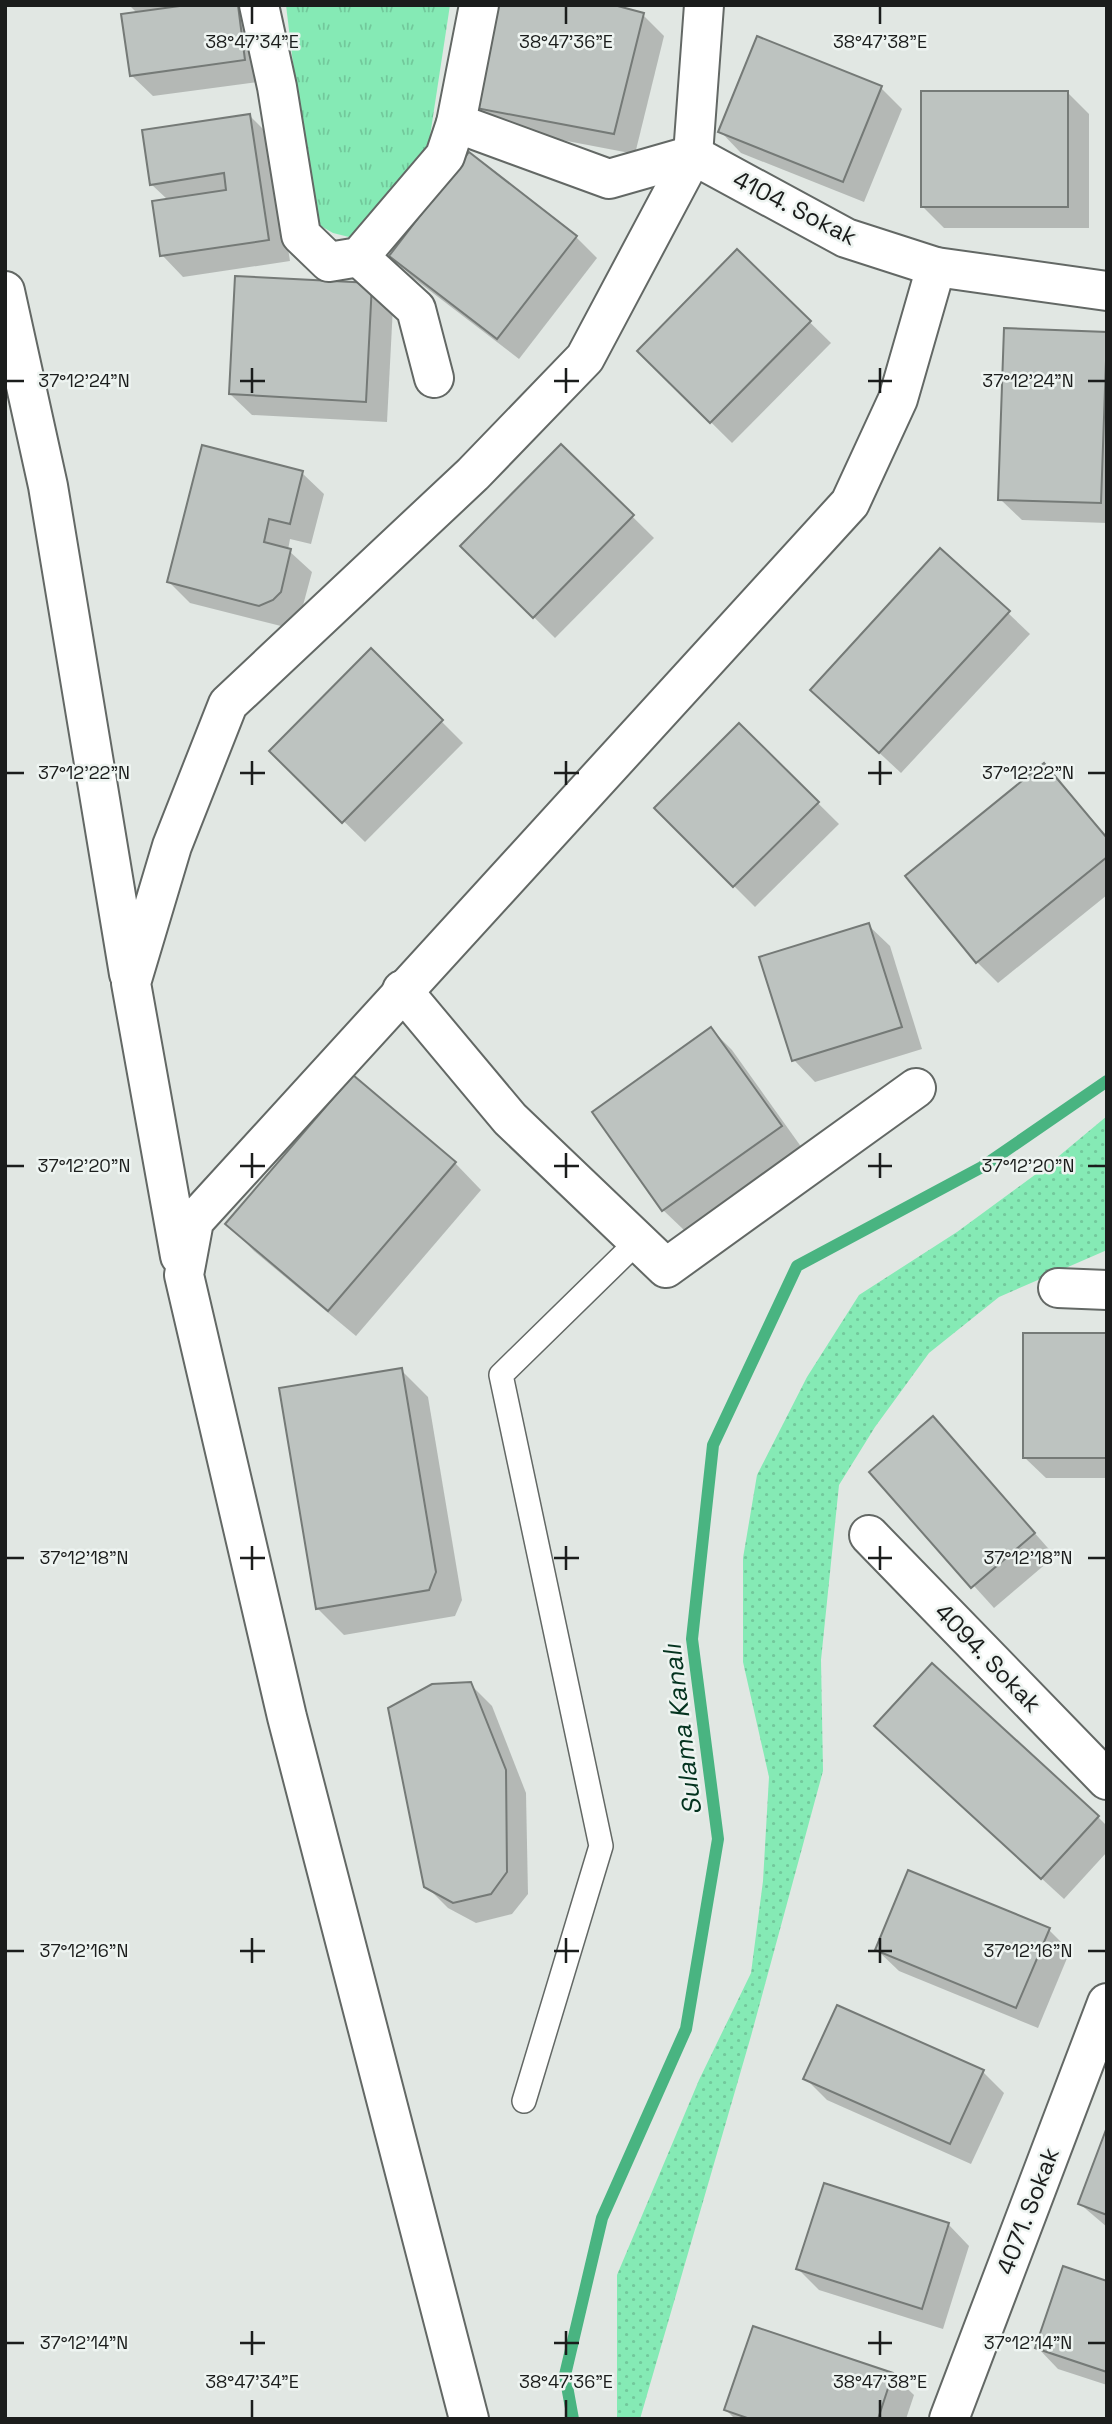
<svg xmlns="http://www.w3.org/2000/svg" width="1112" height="2424" font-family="'Space Grotesk',sans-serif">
	<defs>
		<pattern id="grass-tufts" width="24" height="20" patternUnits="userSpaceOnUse" patternTransform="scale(1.75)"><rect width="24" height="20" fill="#85eab5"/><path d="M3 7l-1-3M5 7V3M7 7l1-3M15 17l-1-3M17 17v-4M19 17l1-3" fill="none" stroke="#72c89b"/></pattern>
		<pattern id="park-dots" width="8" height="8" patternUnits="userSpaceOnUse" patternTransform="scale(1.75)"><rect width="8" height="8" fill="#85eab5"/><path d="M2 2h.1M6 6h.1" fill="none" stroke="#72c89b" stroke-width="1.8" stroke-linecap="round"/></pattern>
	</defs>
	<rect width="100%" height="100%" fill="#e1e7e3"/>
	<polygon fill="url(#grass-tufts)" points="286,5 450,5 423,182 357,239 333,233 312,221"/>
	<polygon fill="url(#park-dots)" points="1107,1116 1107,1250 999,1297 929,1353 875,1427 839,1485 821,1660 823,1771 751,2036 640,2419 617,2419 617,2275 699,2080 751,1973 763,1881 769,1777 743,1662 743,1558 757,1475 807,1377 859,1295 957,1232 1047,1166"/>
	<g fill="#0003">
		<polygon points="129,5 255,5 265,81 153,96 131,75 137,13"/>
		<polygon points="643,15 664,36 635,154 499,128 478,107"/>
		<polygon points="881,88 902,109 864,202 741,153 720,131"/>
		<polygon points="1068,93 1089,114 1089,228 944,228 923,207"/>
		<polygon points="250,116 271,137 290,261 183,277 162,255 168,200 151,184"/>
		<polygon points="576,237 597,258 519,359 412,277 391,256"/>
		<polygon points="737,251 831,343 732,443 639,351"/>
		<polygon points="371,285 393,306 387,422 252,415 230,394"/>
		<polygon points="1107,334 1107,523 1022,520 1000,499"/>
		<polygon points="561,446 654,538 555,638 462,546"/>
		<polygon points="302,473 324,494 311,544 290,539 288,550 312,572 301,613 295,621 281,626 190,603 169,582"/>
		<polygon points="1008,613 1030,634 901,773 812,690"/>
		<polygon points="371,651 463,743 365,842 272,751"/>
		<polygon points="739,725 839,824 755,907 656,808"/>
		<polygon points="1044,765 1107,836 1107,895 998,983 977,962"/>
		<polygon points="868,925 890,946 922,1049 815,1082 794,1060"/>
		<polygon points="711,1029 732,1050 802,1148 685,1231 663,1210 594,1113"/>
		<polygon points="455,1163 481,1190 356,1336 254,1251 228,1224"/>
		<polygon points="1107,1334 1107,1478 1046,1478 1024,1457"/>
		<polygon points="401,1370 428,1397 462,1600 455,1616 344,1635 317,1608"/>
		<polygon points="933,1418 1055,1556 994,1608 871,1472"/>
		<polygon points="470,1684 492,1706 526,1793 528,1894 512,1914 476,1923 448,1908 426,1886"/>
		<polygon points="898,1747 1098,1817 1107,1826 1107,1852 1064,1899"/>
		<polygon points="1049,1930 1070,1951 1038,2028 899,1971 877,1950"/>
		<polygon points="983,2072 1004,2093 971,2164 827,2100 806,2079"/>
		<polygon points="1107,2132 1107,2227 1080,2204"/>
		<polygon points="948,2224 969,2246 943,2329 819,2290 798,2269"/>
		<polygon points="1107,2283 1107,2385 1058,2369 1037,2347"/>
		<polygon points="892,2374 914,2395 906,2419 735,2419 726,2410"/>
	</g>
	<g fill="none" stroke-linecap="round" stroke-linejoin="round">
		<polyline stroke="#49b481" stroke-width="12" points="573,2419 565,2375 602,2218 686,2029 718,1839 692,1639 713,1445 797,1266 982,1167 1107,1081"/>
	</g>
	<g fill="#bdc3c0" stroke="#757a77" stroke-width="2">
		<polygon points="187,5 238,5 245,60 130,76 121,14"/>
		<polygon points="494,5 614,5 644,13 614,134 476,108"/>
		<polygon points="757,36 882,86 843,182 718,132"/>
		<rect x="921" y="91" width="147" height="116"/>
		<polygon points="250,114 269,240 160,256 152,201 226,190 224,173 150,185 142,130"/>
		<polygon points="469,152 577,236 497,339 389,256"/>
		<polygon points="737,249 811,321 710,423 637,351"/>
		<polygon points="235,276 372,283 366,402 229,394"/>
		<polygon points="1004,328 1107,332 1101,503 998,500"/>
		<polygon points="561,444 634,515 533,618 460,546"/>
		<polygon points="202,445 303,471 290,524 269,519 264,542 291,549 281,592 273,600 259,606 167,582"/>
		<polygon points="940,548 1010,611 879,753 810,690"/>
		<polygon points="371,648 443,720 342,823 269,751"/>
		<polygon points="739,723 819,802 733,887 654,808"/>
		<polygon points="1044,763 1107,838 1107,857 976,963 905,876"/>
		<polygon points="869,923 902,1027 792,1061 759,957"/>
		<polygon points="711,1027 782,1126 662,1211 592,1112"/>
		<polygon points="353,1075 456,1162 328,1311 225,1224"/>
		<rect x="1023" y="1333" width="84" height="125"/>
		<polygon points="402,1368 436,1572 429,1590 316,1609 279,1388"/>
		<polygon points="933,1416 1035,1533 971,1588 869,1472"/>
		<polygon points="932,1663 1099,1816 1041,1879 874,1726"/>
		<polygon points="471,1682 506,1770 507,1872 491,1894 453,1903 424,1887 388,1708 432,1684"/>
		<polygon points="908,1870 1050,1928 1016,2008 875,1950"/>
		<polygon points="837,2005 984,2070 950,2144 803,2079"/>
		<polygon points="1107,2127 1107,2215 1078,2204"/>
		<polygon points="824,2183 949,2223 922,2309 796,2269"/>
		<polygon points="1063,2266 1107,2281 1107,2372 1035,2348"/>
		<polygon points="753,2326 893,2373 878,2419 750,2419 724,2410"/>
	</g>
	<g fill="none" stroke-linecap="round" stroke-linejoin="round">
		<defs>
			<polyline id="service" points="524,2101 601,1846 501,1375 638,1241"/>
			<g id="minor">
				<polyline points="259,5 277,87 301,235 329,262 359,257 445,156 456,123 479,5"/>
				<polyline points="456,123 609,179 693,155"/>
				<polyline points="693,155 846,238 936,267 1107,291"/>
				<polyline points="359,257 416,309 434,378"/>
				<polyline points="5,291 48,486 129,974"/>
				<polyline points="402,990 510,1119 666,1268 916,1088"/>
				<polyline points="180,1256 131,983 172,846 228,704 473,474 585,358 693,155 704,5"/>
				<polyline points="1058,1288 1107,1290"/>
				<polyline points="869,1535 1107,1780"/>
				<polyline points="469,2419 287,1717 184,1275 194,1221 850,503 898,399 936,267"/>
				<polyline points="949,2419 1107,2003"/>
			</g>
		</defs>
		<use href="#service" stroke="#636865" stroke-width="26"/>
		<use href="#minor" stroke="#636865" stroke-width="42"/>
		<use href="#service" stroke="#fff" stroke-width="23"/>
		<use href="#minor" stroke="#fff" stroke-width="38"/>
	</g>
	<path fill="none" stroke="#1b1d1c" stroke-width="2.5" d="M252,7V24M566,7V24M880,7V24M252,368V393M566,368V393M880,368V393M7,381H24M240,381H265M554,381H579M868,381H892M1088,381H1105M252,761V785M566,761V785M880,761V785M7,773H24M240,773H265M554,773H579M868,773H892M1088,773H1105M252,1153V1178M566,1153V1178M880,1153V1178M7,1166H24M240,1166H265M554,1166H579M868,1166H892M1088,1166H1105M252,1546V1570M566,1546V1570M880,1546V1570M7,1558H24M240,1558H265M554,1558H579M868,1558H892M1088,1558H1105M252,1938V1963M566,1938V1963M880,1938V1963M7,1951H24M240,1951H265M554,1951H579M868,1951H892M1088,1951H1105M252,2331V2355M566,2331V2355M880,2331V2355M7,2343H24M240,2343H265M554,2343H579M868,2343H892M1088,2343H1105M252,2400V2417M566,2400V2417M880,2400V2417"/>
	<g text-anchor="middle" stroke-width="5" stroke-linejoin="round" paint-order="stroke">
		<g font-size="24" fill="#1b1d1c" stroke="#eef4f1">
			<text transform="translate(795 208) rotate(27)" y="8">4104. Sokak</text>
			<text transform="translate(988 1658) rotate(46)" y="8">4094. Sokak</text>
			<text transform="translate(1028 2211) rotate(-69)" y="8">4071. Sokak</text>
		</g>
		<g font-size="26" font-style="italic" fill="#04331f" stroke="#eef4f1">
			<text transform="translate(682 1730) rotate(-97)" y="9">Sulama Kanalı</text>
		</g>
	</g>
	<g font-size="18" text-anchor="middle" fill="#1b1d1c" stroke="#eef4f1" stroke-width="5" stroke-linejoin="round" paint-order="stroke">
		<text x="252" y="48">38°47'34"E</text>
		<text x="566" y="48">38°47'36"E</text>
		<text x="880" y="48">38°47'38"E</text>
		<text x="84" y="387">37°12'24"N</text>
		<text x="1028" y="387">37°12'24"N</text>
		<text x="84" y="779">37°12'22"N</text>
		<text x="1028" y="779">37°12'22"N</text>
		<text x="84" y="1172">37°12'20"N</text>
		<text x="1028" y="1172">37°12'20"N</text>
		<text x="84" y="1564">37°12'18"N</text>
		<text x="1028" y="1564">37°12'18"N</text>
		<text x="84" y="1957">37°12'16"N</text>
		<text x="1028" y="1957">37°12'16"N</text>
		<text x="84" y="2349">37°12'14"N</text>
		<text x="1028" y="2349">37°12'14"N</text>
		<text x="252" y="2388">38°47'34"E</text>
		<text x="566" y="2388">38°47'36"E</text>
		<text x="880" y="2388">38°47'38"E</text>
	</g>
	<rect width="1112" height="2424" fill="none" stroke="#1b1d1c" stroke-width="14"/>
</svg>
